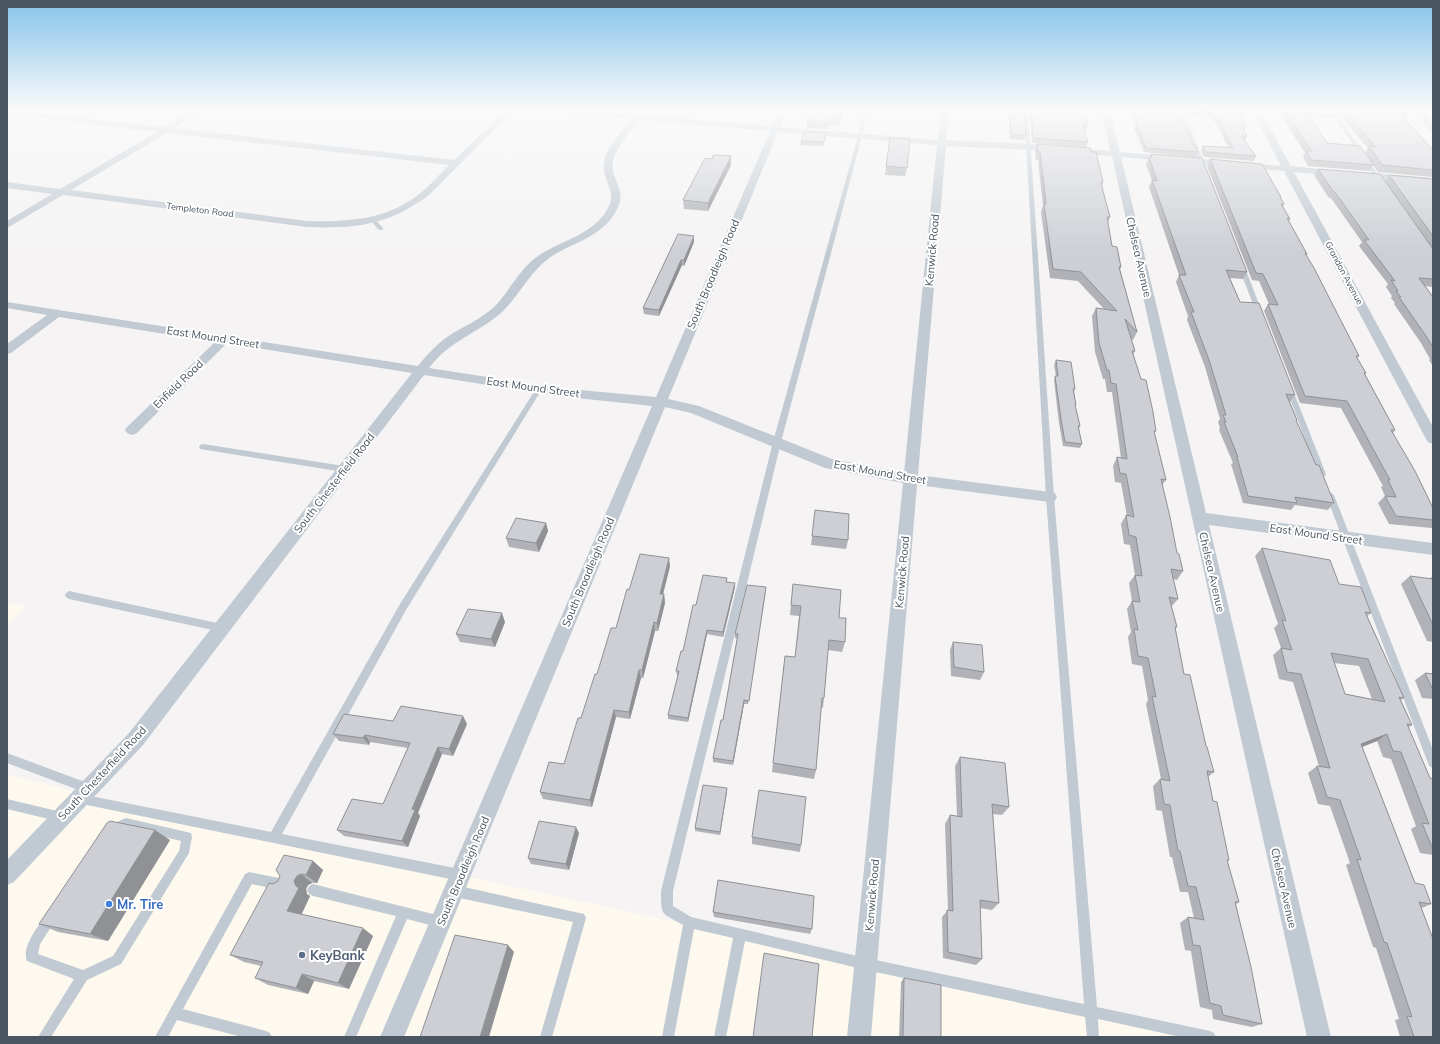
<svg xmlns="http://www.w3.org/2000/svg" width="1440" height="1044" font-family="Mulish,sans-serif">
	<rect width="100%" height="100%" fill="#f5f3f3"/>
	<g fill="#fdf9ef">
		<polygon points="7,602 26,606 7,626"/>
		<polygon points="7,774 87,794 1206,1037 7,1037"/>
	</g>
	<g fill="none" stroke-linecap="round" stroke-linejoin="round">
		<g fill="#c1cad2" fill-rule="evenodd">
			<path d="M864,108H868L862,136L781,442L673,891V906L691,917L866,958L1084,1004L1046,497L1024,108H1028L1054,497L1097,1007L1210,1031L1214,1033L1216,1037H1181L1098,1019L1099,1037H1087L1085,1017L866,970L745,941L726,1037H714L733,938L694,929L674,1037H662L683,925C661,912 661,917 661,891L773,442L858,136Z"/>
			<polygon points="1179,108 1183,108 1206,168 1206,169 1202,168"/>
			<polygon points="1328,108 1332,108 1383,182 1383,183 1379,183"/>
			<polygon points="371,219 375,219 383,228 383,230 379,230 371,221"/>
			<polygon points="1241,263 1244,265 1262,312 1261,313 1257,313 1256,312 1238,265"/>
			<polygon points="1287,386 1289,386 1292,388 1326,474 1325,476 1322,477 1318,474 1286,388"/>
			<polygon points="537,387 539,387 542,389 406,610 282,834 460,869 464,871 466,875 464,879 460,881 77,803 76,799 77,795 81,794 271,832 400,604"/>
			<polygon points="203,444 344,466 348,469 344,472 200,449 199,447 200,445"/>
			<polygon points="1330,492 1334,495 1433,750 1433,768 1429,766 1428,763 1326,495"/>
			<polygon points="69,591 222,624 225,625 226,628 225,631 222,632 69,599 66,597 65,595 66,593"/>
			<polygon points="7,753 93,785 94,789 93,793 89,794 7,763"/>
			<polygon points="7,799 61,812 65,813 66,817 65,821 61,822 7,809"/>
			<path d="M126,818L191,833L192,837L189,853L121,964L87,980L51,1037H38L74,979L27,961C21,947 39,925 47,914L51,912L55,914L57,918L40,944L38,954L83,970L113,956L179,851L181,841L126,828L114,834L110,833L109,829L110,825Z"/>
			<polygon points="249,872 284,879 288,881 290,885 288,889 284,891 252,884 183,1009 266,1031 270,1033 272,1037 242,1037 177,1020 168,1037 155,1037 245,874"/>
			<polygon points="313,884 441,916 445,918 447,922 445,926 441,928 407,919 356,1037 344,1037 396,916 313,896 309,894 307,890 309,886"/>
			<polygon points="455,885 584,914 586,918 552,1037 540,1037 573,922 455,897 451,895 449,891 451,887"/>
		</g>
		<g fill="#c1cad2" fill-rule="evenodd">
			<path d="M197,108H206L174,128L454,160L508,108H516L429,195C389,225 355,229 307,227L63,195L7,228V221L52,194L7,188V182L60,189L157,132L7,114V110L164,127ZM167,133L449,165C441,173 432,183 423,191C389,220 349,222 307,221L71,190Z"/>
			<path d="M523,108H551L634,114L639,108H647L642,115L772,126L780,108H788L780,127L938,140L941,108H949L946,140L1032,144L1110,151L1101,108H1109L1120,152L1281,166L1251,108H1259L1291,166L1340,171L1342,173L1337,176L1294,172L1433,427V444L1428,442L1426,439L1284,171L1121,157L1206,513L1433,543V555L1209,525L1331,1037H1307L1112,156L1032,150L946,146L918,475L1050,492L1055,493L1057,497L1055,501L1050,502L917,485L871,1037H847L903,483L825,468L691,413L665,407L404,1037H380L652,406L558,396L424,375L143,745L14,882L7,885V860L129,733L412,373L227,343L137,433L132,435L127,433L125,430L127,427L215,342L59,317L11,353L7,354V344L47,315L7,308V302L418,366C427,354 440,341 453,333C467,325 482,318 494,307C510,291 519,269 538,256C558,242 585,237 602,217C623,191 601,185 604,163C605,149 623,130 631,119L527,110ZM639,120L770,131L656,397L558,388L429,368C449,341 478,333 501,313C519,296 529,273 549,258C569,244 593,240 610,220C634,190 609,184 613,161C616,148 631,131 639,120ZM778,132L937,145L904,473L832,459L699,406L668,399Z"/>
			<polygon points="1411,108 1419,108 1433,124 1433,132 1430,131"/>
			<polygon points="1361,172 1433,178 1433,184 1358,177 1356,175"/>
		</g>
	</g>
	<g fill="#b0b2b7" fill-rule="evenodd">
		<polygon points="812,108 854,108 853,111 844,110 839,126 829,125 828,129 807,128 807,120"/>
		<polygon points="1008,108 1024,108 1026,136 1024,140 1010,139"/>
		<polygon points="1029,108 1083,108 1088,125 1086,130 1085,130 1088,142 1086,147 1033,143 1032,141"/>
		<polygon points="1130,108 1181,108 1182,110 1180,114 1187,132 1198,152 1196,157 1144,152 1134,128 1135,125"/>
		<polygon points="1184,108 1236,108 1246,126 1244,131 1247,136 1245,141 1256,156 1254,161 1204,157 1201,151 1203,146 1228,147 1216,123 1214,122 1210,117 1187,115"/>
		<path d="M1276,108H1400L1408,116L1405,120L1433,150V177L1378,172L1373,165L1370,171L1308,166L1303,157L1305,153ZM1336,111L1368,148L1365,153L1327,143L1309,116L1333,118Z"/>
		<polygon points="826,133 823,146 800,145 801,141"/>
		<polygon points="890,138 907,168 905,176 885,175"/>
		<polygon points="1037,144 1091,152 1103,182 1102,185 1103,191 1110,217 1108,222 1112,246 1121,267 1120,270 1137,332 1133,340 1131,339 1135,351 1133,355 1156,431 1154,433 1166,480 1162,485 1177,553 1183,571 1177,580 1173,579 1178,599 1171,607 1177,627 1175,629 1184,674 1214,772 1208,777 1213,801 1229,860 1227,861 1239,902 1236,904 1262,1024 1252,1027 1213,1019 1212,1010 1200,1007 1191,951 1185,950 1180,923 1188,917 1194,918 1188,892 1180,892 1172,857 1170,857 1162,811 1156,810 1153,786 1160,779 1161,779 1146,704 1148,700 1142,666 1132,664 1128,637 1131,632 1127,609 1132,601 1129,583 1135,575 1130,545 1124,544 1121,524 1126,515 1127,516 1121,483 1115,482 1113,466 1117,457 1121,458 1112,392 1107,392 1105,379 1103,379 1095,352 1092,316 1096,308 1104,309 1078,281 1050,278 1041,212 1043,206 1038,160 1036,160 1035,152"/>
		<polygon points="1151,154 1247,272 1243,279 1230,278 1240,302 1295,395 1290,402 1297,420 1296,421 1316,465 1334,503 1328,510 1295,505 1291,510 1243,503 1231,464 1233,463 1219,430 1220,428 1218,422 1220,419 1205,367 1187,320 1188,316 1176,282 1179,275 1149,187 1152,180 1146,164"/>
		<polygon points="712,159 731,165 708,211 684,209 683,200"/>
		<polygon points="1210,159 1281,197 1280,198 1284,204 1283,206 1290,219 1289,221 1307,254 1306,255 1359,356 1357,358 1366,373 1365,374 1395,430 1393,433 1433,520 1433,527 1432,528 1389,524 1378,503 1385,496 1381,487 1383,486 1341,408 1300,403 1264,311 1268,304 1269,304 1259,281 1252,280 1207,166"/>
		<polygon points="1318,169 1385,181 1389,175 1433,179 1433,287 1425,286 1433,297 1433,366 1429,360 1430,359 1421,343 1394,304 1395,303 1391,298 1392,296 1386,287 1388,284 1359,246 1362,242 1331,198 1329,198 1314,175"/>
		<polygon points="694,242 684,266 682,265 659,316 644,314 643,308"/>
		<polygon points="1056,360 1075,389 1074,392 1076,405 1075,407 1080,426 1079,429 1082,444 1080,448 1063,446 1059,423 1054,380 1056,376 1054,365"/>
		<polygon points="815,510 848,540 846,549 811,545"/>
		<polygon points="546,523 548,531 539,552 509,547 506,538"/>
		<path d="M1262,548L1339,584L1371,613L1367,616L1404,698L1401,700L1412,725L1408,728L1430,778L1433,779V855L1420,853L1411,829L1416,826L1391,759L1383,757L1377,741L1362,747L1415,883L1431,904L1422,908L1433,1037H1400L1395,1020L1399,1019L1376,948L1373,947L1346,865L1350,863L1330,806L1318,804L1308,773L1317,766H1319L1293,682L1279,679L1273,655L1281,648L1274,628L1278,624L1255,556ZM1334,663L1359,666L1372,699L1345,694Z"/>
		<polygon points="670,566 663,594 664,594 665,603 658,631 655,631 643,678 641,678 630,719 616,717 592,807 543,799 540,792 564,764 597,674 616,628 629,590"/>
		<polygon points="1410,576 1429,579 1433,576 1433,642 1427,641 1401,584"/>
		<polygon points="727,578 727,582 735,587 723,637 707,634 688,722 668,719 668,715 678,675 677,675 676,671 683,651 696,605"/>
		<polygon points="793,584 839,618 845,642 842,652 828,650 824,698 823,708 821,707 816,770 814,779 772,772 785,656 795,657 799,616 790,615"/>
		<polygon points="766,591 748,704 744,704 733,765 713,762 713,758 723,720 737,638 735,638 735,634"/>
		<polygon points="505,622 495,647 460,642 456,634"/>
		<polygon points="953,642 984,672 980,680 951,676 950,650"/>
		<polygon points="1425,673 1433,674 1433,699 1422,698 1415,680"/>
		<polygon points="393,721 467,724 453,756 442,754 418,813 420,816 408,847 344,836 337,830 383,804 408,748 370,742 369,745 339,741 333,734"/>
		<polygon points="960,757 1009,807 1002,815 993,814 999,903 992,910 980,908 982,959 976,965 943,958 942,917 948,910 945,824 950,815 957,816 955,766"/>
		<polygon points="727,788 720,835 695,831 695,828"/>
		<polygon points="579,833 569,870 531,864 528,858"/>
		<polygon points="752,837 801,845 800,852 752,844"/>
		<polygon points="170,840 108,941 58,932 39,924"/>
		<polygon points="313,861 323,870 317,883 312,883 308,885 306,889 307,894 310,896 301,915 373,936 349,989 314,981 308,994 268,985 255,978 261,966 244,962 230,955 273,884"/>
		<polygon points="713,912 812,929 810,934 714,917"/>
		<polygon points="904,978 941,1037 899,1037 901,982"/>
	</g>
	<g fill="#909195">
		<polygon points="843,108 844,108 844,110 839,126 840,119"/>
		<polygon points="731,156 731,165 708,211 708,203"/>
		<polygon points="694,236 694,242 684,266 684,260"/>
		<polygon points="681,260 682,265 659,316 659,310"/>
		<polygon points="546,523 548,531 539,552 536,543"/>
		<polygon points="669,558 670,566 661,602 660,594"/>
		<polygon points="735,583 735,587 723,637 723,632"/>
		<polygon points="664,594 665,603 658,631 657,623"/>
		<polygon points="502,613 505,622 495,647 491,639"/>
		<polygon points="654,622 655,631 643,678 642,670"/>
		<polygon points="707,630 707,634 688,722 688,718"/>
		<polygon points="639,670 641,678 630,719 629,712"/>
		<polygon points="744,700 744,704 733,765 733,761"/>
		<polygon points="614,710 616,717 592,807 590,800"/>
		<polygon points="463,716 467,724 453,756 449,749"/>
		<polygon points="1387,734 1377,741 1352,751 1361,744"/>
		<polygon points="365,735 370,742 369,745 363,738"/>
		<polygon points="438,747 442,754 418,813 420,816 408,847 402,841 412,809"/>
		<polygon points="727,788 727,792 720,835 720,832"/>
		<polygon points="576,827 579,833 569,870 566,864"/>
		<polygon points="155,830 170,840 108,941 90,934"/>
		<polygon points="313,861 323,870 317,883 306,875"/>
		<polygon points="301,874 312,883 308,885 306,889 307,894 310,896 299,920 287,911 296,886 294,881 297,876"/>
		<polygon points="363,928 373,936 349,989 338,983"/>
		<polygon points="508,945 514,952 489,1037 480,1037"/>
		<polygon points="302,974 314,981 308,994 296,988"/>
	</g>
	<g fill="#cdcfd5" stroke="#909195" fill-rule="evenodd">
		<polygon points="812,108 843,108 840,119 830,118 828,122 807,120"/>
		<polygon points="1010,108 1024,108 1026,136 1011,134"/>
		<polygon points="1031,108 1083,108 1088,125 1083,124 1088,142 1035,138 1033,136"/>
		<polygon points="1133,108 1181,108 1182,110 1178,109 1187,132 1198,152 1146,148 1136,123 1138,123"/>
		<polygon points="1188,108 1236,108 1246,126 1244,126 1245,129 1243,129 1247,136 1241,136 1256,156 1206,152 1203,146 1233,148 1218,118 1216,118 1212,112 1189,110"/>
		<polygon points="1283,108 1334,108 1336,111 1304,109 1327,143 1360,146 1374,165 1312,160 1306,151 1312,151"/>
		<polygon points="1342,108 1400,108 1408,116 1400,114 1433,150 1433,170 1382,165 1369,146 1376,147"/>
		<polygon points="804,132 826,133 824,142 801,141"/>
		<polygon points="890,138 910,139 907,168 886,166"/>
		<polygon points="1037,144 1091,148 1091,152 1096,152 1103,182 1101,182 1103,191 1110,217 1107,217 1112,246 1117,247 1121,267 1119,267 1137,332 1125,319 1135,351 1132,351 1141,379 1146,380 1153,412 1156,431 1154,431 1166,480 1161,479 1170,517 1177,553 1179,554 1183,571 1171,569 1178,599 1169,597 1177,627 1175,627 1184,674 1190,675 1206,746 1207,747 1214,772 1207,771 1213,801 1217,802 1229,860 1227,860 1239,902 1235,902 1251,967 1262,1024 1223,1015 1221,1006 1210,1003 1200,946 1193,945 1188,917 1204,920 1196,887 1188,886 1180,851 1178,851 1170,805 1164,804 1160,779 1170,781 1152,696 1156,697 1148,658 1138,656 1134,629 1138,630 1132,601 1140,602 1135,575 1142,576 1136,537 1129,535 1126,515 1134,517 1126,474 1120,473 1117,457 1127,459 1116,384 1111,383 1109,370 1107,370 1099,343 1096,308 1117,311 1081,272 1053,269 1044,204 1046,204 1040,152 1038,152"/>
		<polygon points="1151,154 1202,158 1247,272 1226,270 1240,302 1259,303 1295,395 1286,394 1297,420 1296,420 1316,465 1319,465 1334,503 1295,497 1297,503 1248,496 1237,457 1238,457 1224,422 1226,422 1223,415 1226,415 1209,360 1191,312 1194,312 1179,275 1186,275 1152,180 1157,181 1149,157 1152,157"/>
		<polygon points="713,155 731,156 708,203 683,200 705,158 712,159"/>
		<polygon points="1210,159 1262,164 1281,197 1280,197 1284,204 1281,204 1290,219 1287,218 1307,254 1305,253 1314,268 1359,356 1356,356 1366,373 1364,373 1395,430 1391,430 1415,471 1433,508 1433,520 1396,516 1385,496 1396,497 1388,480 1390,480 1347,401 1305,396 1268,304 1278,305 1263,274 1256,273"/>
		<polygon points="1318,169 1380,174 1433,249 1433,279 1419,278 1433,297 1433,347 1426,336 1399,297 1401,297 1396,291 1398,291 1391,280 1395,281 1364,240 1369,240 1335,192 1333,191"/>
		<polygon points="1389,175 1433,179 1433,236"/>
		<polygon points="678,234 694,236 684,260 681,260 659,310 643,308"/>
		<polygon points="1056,360 1071,362 1075,389 1073,389 1076,405 1075,405 1080,426 1078,426 1082,444 1065,442 1061,419 1055,376 1058,376"/>
		<polygon points="815,510 849,514 848,540 812,536"/>
		<polygon points="516,518 546,523 536,543 506,538"/>
		<path d="M1262,548L1330,560L1339,584L1361,587L1371,613L1365,612L1404,698L1399,697L1412,725L1407,724L1430,778L1433,779V848L1432,847L1422,823L1429,824L1401,752L1393,751L1387,734L1361,744L1415,883L1424,885L1431,904L1419,902L1433,939V1037H1414L1407,1016L1412,1017L1387,943L1384,942L1357,859L1361,860L1340,800L1327,797L1317,766L1330,768L1301,674L1287,672L1281,648L1292,650L1282,620L1286,621ZM1331,653L1368,659L1385,702L1345,694Z"/>
		<polygon points="640,554 669,558 660,594 664,594 657,623 654,622 642,670 639,670 629,712 614,710 590,800 540,792 549,762 564,764 578,718 581,718 595,674 597,674 611,628 616,628 627,589 629,590"/>
		<polygon points="703,575 727,578 726,582 735,583 723,632 707,630 688,718 668,715 679,671 676,671 681,651 683,651 693,605 696,605"/>
		<polygon points="1410,576 1433,579 1433,625"/>
		<polygon points="793,584 841,590 839,618 846,618 845,642 829,640 824,698 822,698 816,770 773,763 785,656 795,657 801,606 791,605"/>
		<polygon points="747,585 766,587 749,701 744,700 733,761 713,758 721,720 723,720 738,634 735,634"/>
		<polygon points="468,609 502,613 491,639 456,634"/>
		<polygon points="953,642 982,645 984,672 954,667"/>
		<polygon points="1425,673 1433,674 1433,690"/>
		<polygon points="401,706 463,716 449,749 438,747 412,809 415,810 402,841 337,830 352,799 383,804 410,743 365,735 363,738 333,734 344,714 393,721"/>
		<polygon points="960,757 1005,763 1009,807 992,804 999,903 980,900 982,959 948,952 947,910 953,911 950,815 962,817"/>
		<polygon points="703,785 727,788 720,832 695,828"/>
		<polygon points="759,790 806,797 801,845 752,837"/>
		<polygon points="110,821 155,830 90,934 39,924 107,823"/>
		<polygon points="539,821 576,827 566,864 528,858"/>
		<polygon points="284,855 313,861 306,875 301,874 297,876 294,881 296,886 299,888 287,911 363,928 338,983 302,974 296,988 255,978 263,962 230,955 269,883 273,884 278,881 280,876 276,870"/>
		<polygon points="718,880 814,896 812,929 713,912"/>
		<polygon points="455,935 508,945 480,1037 420,1037"/>
		<polygon points="764,953 819,964 812,1037 753,1037"/>
		<polygon points="904,978 941,985 941,1037 903,1037"/>
	</g>
	<linearGradient id="sky" x2="0" y2="1"><stop stop-color="#85c3ea"/><stop offset="0.43" stop-color="#fafafa"/><stop offset="1" stop-color="#fafafa" stop-opacity="0"/></linearGradient>
	<rect width="1440" height="254" fill="url(#sky)"/>
	<circle fill="#3f7fe0" stroke="#fff" stroke-width="1.5" cx="109" cy="904" r="4"/>
	<circle fill="#5c6f8a" stroke="#fff" stroke-width="1.5" cx="302" cy="955" r="4"/>
	<g text-anchor="middle" stroke-width="4" stroke-linejoin="round" paint-order="stroke">
		<g font-size="9" fill="#4a5661" stroke="#fff">
			<text transform="translate(200 210) rotate(7)" y="3">Templeton Road</text>
			<text transform="translate(1344 273) rotate(62)" y="3">Grandon Avenue</text>
		</g>
		<g font-size="11" fill="#4a5661" stroke="#fff">
			<text transform="translate(932 250) rotate(-85)" y="4">Kenwick Road</text>
			<text transform="translate(1139 257) rotate(77)" y="4">Chelsea Avenue</text>
			<text transform="translate(713 274) rotate(-67)" y="4">South Broadleigh Road</text>
			<text transform="translate(213 337) rotate(9)" y="4">East Mound Street</text>
			<text transform="translate(178 384) rotate(-44)" y="4">Enfield Road</text>
			<text transform="translate(533 387) rotate(8)" y="4">East Mound Street</text>
			<text transform="translate(880 472) rotate(10)" y="4">East Mound Street</text>
			<text transform="translate(334 483) rotate(-52)" y="4">South Chesterfield Road</text>
			<text transform="translate(1316 534) rotate(8)" y="4">East Mound Street</text>
			<text transform="translate(588 572) rotate(-67)" y="4">South Broadleigh Road</text>
			<text transform="translate(902 572) rotate(-85)" y="4">Kenwick Road</text>
			<text transform="translate(1212 572) rotate(77)" y="4">Chelsea Avenue</text>
			<text transform="translate(102 773) rotate(-47)" y="4">South Chesterfield Road</text>
			<text transform="translate(463 871) rotate(-67)" y="4">South Broadleigh Road</text>
			<text transform="translate(1284 888) rotate(77)" y="4">Chelsea Avenue</text>
			<text transform="translate(872 895) rotate(-85)" y="4">Kenwick Road</text>
		</g>
		<g font-size="13" font-weight="bold" fill="#366cbe" stroke="#fff" text-anchor="start">
			<text x="117" y="909">Mr. Tire</text>
		</g>
		<g font-size="13" font-weight="bold" fill="#4e5e75" stroke="#fff" text-anchor="start">
			<text x="310" y="960">KeyBank</text>
		</g>
	</g>
	<rect width="1440" height="1044" fill="none" stroke="#4a5661" stroke-width="16"/>
</svg>
